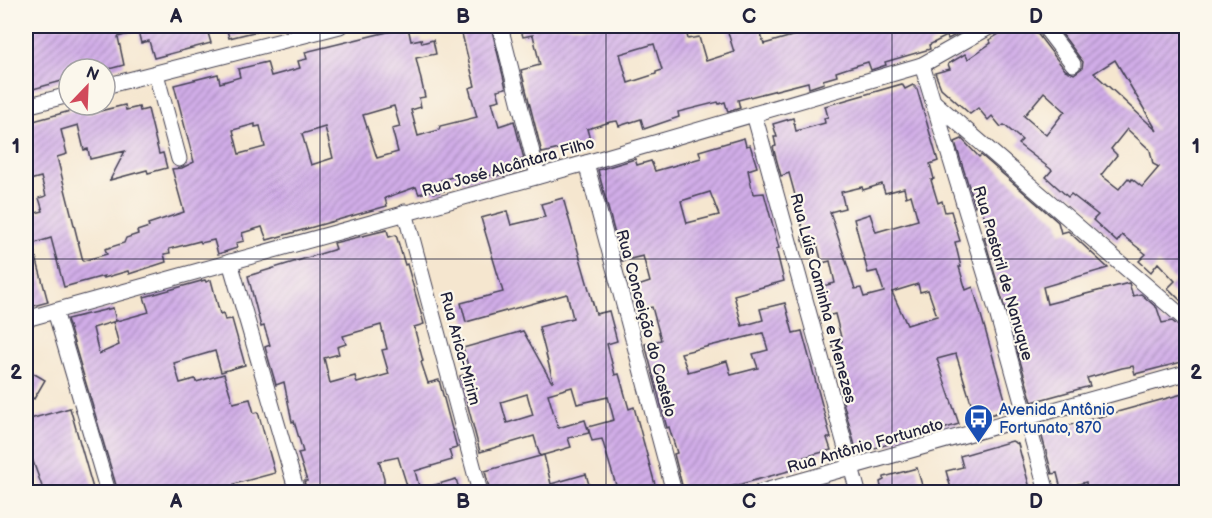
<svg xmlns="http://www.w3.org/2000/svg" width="1212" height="518" font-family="'Balsamiq Sans',sans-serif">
	<defs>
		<pattern id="building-hatch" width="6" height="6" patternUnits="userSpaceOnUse" patternTransform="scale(1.5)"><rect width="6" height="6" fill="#d1ade8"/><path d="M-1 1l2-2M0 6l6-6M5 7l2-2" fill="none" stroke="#a98cbd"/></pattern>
	</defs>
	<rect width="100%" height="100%" fill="#fbf7ec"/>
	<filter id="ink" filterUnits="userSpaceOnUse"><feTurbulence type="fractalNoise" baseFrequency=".0167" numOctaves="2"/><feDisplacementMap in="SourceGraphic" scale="12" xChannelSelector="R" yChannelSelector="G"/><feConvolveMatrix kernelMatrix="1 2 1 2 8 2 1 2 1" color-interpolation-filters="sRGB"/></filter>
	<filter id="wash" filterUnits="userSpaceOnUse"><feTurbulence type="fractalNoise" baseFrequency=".008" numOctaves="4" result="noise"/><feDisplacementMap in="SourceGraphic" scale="24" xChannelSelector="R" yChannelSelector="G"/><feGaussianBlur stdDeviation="1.35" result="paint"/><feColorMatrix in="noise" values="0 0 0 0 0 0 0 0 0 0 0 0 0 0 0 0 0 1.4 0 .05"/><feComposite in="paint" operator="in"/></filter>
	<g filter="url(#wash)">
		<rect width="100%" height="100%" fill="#f5e6cf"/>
		<g id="blocks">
			<g fill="url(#building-hatch)" fill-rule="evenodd">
				<polygon points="26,26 206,26 211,43 154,58 149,41 141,43 138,31 118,37 124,65 109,69 69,69 69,79 26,91"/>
				<polygon points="226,26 265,26 266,29 229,38"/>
				<path d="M460,26H491L506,88L497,90L500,100L492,102L499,126L514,121L524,159L516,161L518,170L493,177L492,175L463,183L460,175L441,180L444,191L434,193L433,190L419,194L416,187L385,198L387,206L267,240L262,227L242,233L244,241L236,243L237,248L218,254L214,240L201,243L200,241L169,249L170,253L164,254L166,262L129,274L128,271L104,278V276L64,287L51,238L35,243L28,215L43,211L39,198L46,196L41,177L26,181V123L85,107L87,114L125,105L126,110L139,107L140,111L148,109L159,154L163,153L167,168L148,173L147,170L110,180L125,151L90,159L88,149L84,150L78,125L61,130L67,154L57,157L83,261L107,254L105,249L124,243L126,238L138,234L137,231L149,227L148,224L184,212L172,169L182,168L194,162L174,85L218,74L220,83L240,77L238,69L267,62L271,76L300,68L298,61L307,59L305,52L408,27L411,41L421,39L422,43L433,40L436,54L416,58L425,97L419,98L421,107L411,110L418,136L439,130L440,126L477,117L469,88L475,86ZM394,106L400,127L392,129L398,152L377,158L363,115ZM255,124V127L260,126L265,147L239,154L233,130ZM325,127L333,158L311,165L302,134Z"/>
				<path d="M520,26H685L688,39L699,37L706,61L734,52L726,26H738L740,32L759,27L764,44L799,34L796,26H888L890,34L915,27L914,26H972L948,39L947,36L929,45L930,49L885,62L886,65L871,70L868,62L848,68L836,72L837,76L823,80L824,83L809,88L808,82L738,100L740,108L728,112L725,102L719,104L718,102L678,112L679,117L644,129L641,119L619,126L617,121L610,122L587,129L591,143L565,151L564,148L542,153L521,70L540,65L533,35L523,37ZM654,44L662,70L656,72V74L628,83L620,54Z"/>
				<path d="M1012,26H1034L1036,32L1065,70L1074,74L1082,68L1083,62L1056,26H1186V306L1168,288L1175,281L1158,263L1151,272L1139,261L1146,254L1122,235L1117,242L1093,220L1098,215L1071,194L1068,197L1046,177L1052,170L1018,144L1022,140L1004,125L1001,127L992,116L988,120L978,108L970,114L941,88L935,73L950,69L948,64L965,54L968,59L991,43L989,40ZM1115,60L1157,131L1094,73ZM1044,92L1065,111L1046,135L1024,116ZM1127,129L1150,150L1153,164L1159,167L1142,187L1132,179L1131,181L1128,178L1119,189L1101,175L1117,155L1111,149Z"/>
				<path d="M902,84L905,89L913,85L917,89L938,161L930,164L934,179L931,180L938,203L942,201L945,212L951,211L960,241L955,242L961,267H959L966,290L973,287L1007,406L1003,411L976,419L956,354L937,359L959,424L933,432L931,426L912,432L914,438L903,439V440L857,453L840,391L846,390L832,344L842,341L835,314L827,316L819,287L835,283L830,261L822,263L817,244L805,247L802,237L804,233L796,206H798L789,173L781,176L773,147L776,146L774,137H777L773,124L793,118L796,131L825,123L824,118L828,117L825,106ZM882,184L885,193L904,188L906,197L911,195L918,220L876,232L870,214L854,219L868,273L877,271L884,292L864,297L861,288L855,289L830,212L845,208L841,192L862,187L863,190ZM918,284L920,292L928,290L937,316L907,325L892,292Z"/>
				<path d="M744,138L746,146L750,145L757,167L748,170L753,194L764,193L779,248L776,249L784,281L734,295L742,326L763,320L760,309L785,303L793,333L802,331L831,438H827L831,450L804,457L807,466L712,492L710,487L687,492L686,488L683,489L674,454L677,453L669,427L667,428L645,344L661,340L652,307L636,310L633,296L634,295L632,288L650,282L643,256L622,261L598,170L635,159L637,165L651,161L655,171L701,158L699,151ZM710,192L719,215L687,223L681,201ZM763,333L768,350L753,354L758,368L731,375L727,361L688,372L681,353Z"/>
				<polygon points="962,139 979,157 981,155 1058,222 1061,233 1068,231 1108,268 1043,287 1047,304 1129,283 1133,296 1141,294 1157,308 1162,323 1172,321 1186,332 1186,361 1135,374 1133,366 1122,368 1087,378 1090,386 1032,402 984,237 987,236 986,230 988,229 981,205 975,206 955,142"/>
				<path d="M563,198L596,314L609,311L617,341L607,344L615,375L619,374L629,409L634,407L657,492H618L602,439L592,441L588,427L614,420L608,397L577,404L572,387L548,394L558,428L585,420L589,433L568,438L571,447L540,456L534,436L480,452L460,376L470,373L463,348L523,331L551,381H553L539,327L573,318L567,294L466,322L461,303L503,292L481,218L507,211L511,225L545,217L541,204ZM527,394L533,415L507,423L501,402Z"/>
				<path d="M387,230L389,237L396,235L405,265L407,264L424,324L414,327L423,361L421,362L428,383L439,380L457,448L449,450L452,460L415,471L420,490L409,492L398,457L379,461L384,478V492H307L304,481H307L298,453L303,452L294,421L292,422L284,382L276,385L265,347L270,345L264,326L261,327L248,276L336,249L334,243ZM381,325L387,349L382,350L389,374L357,383L355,376L330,383L324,358L339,354L337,347L346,344L343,336Z"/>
				<polygon points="29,231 48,302 26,308 26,278 28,277 26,267 26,232"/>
				<polygon points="205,280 206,282 211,280 220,314 223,313 225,320 232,319 245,365 221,372 215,351 174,363 180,383 195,379 196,382 224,374 233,403 250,399 254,413 258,412 275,473 234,484 237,492 118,492 67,319 113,308 116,321 93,328 99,354 119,345 113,322 149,312 144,297"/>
				<polygon points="26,369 45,380 34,399 26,394"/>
				<polygon points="1186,393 1186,492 1087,492 1086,482 1061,489 1057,473 1052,474 1041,433"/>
				<polygon points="70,408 94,492 44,492 30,453 26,433 26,420"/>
				<polygon points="1012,441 1018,444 1031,492 952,492 946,471 963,467 960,456"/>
				<polygon points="544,455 551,484 586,474 591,492 490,492 485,471"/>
				<polygon points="917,468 924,492 882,492 880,482 884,480 884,477"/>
				<polygon points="456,479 460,492 421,492 421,489"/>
			</g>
		</g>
	</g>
	<g filter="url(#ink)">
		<use href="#blocks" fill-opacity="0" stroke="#423f51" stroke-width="1.5"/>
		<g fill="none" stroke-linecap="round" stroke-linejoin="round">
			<defs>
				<g id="minor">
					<polyline points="500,26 538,176"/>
					<polyline points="1044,26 1073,64"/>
					<polyline points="922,65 996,309 1047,492"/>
					<polyline points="156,74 179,159"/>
					<polyline points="105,86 340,26"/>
					<polyline points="935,103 1186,320"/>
					<polyline points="26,106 69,95"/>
					<polyline points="754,114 858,492"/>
					<polyline points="586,163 674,492"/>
					<polyline points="405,212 480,492"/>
					<polyline points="230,262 297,492"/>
					<polyline points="55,311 108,492"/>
					<polyline points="26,319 586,163 922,65 991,26"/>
					<polyline points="761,492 1186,373"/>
				</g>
			</defs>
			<use href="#minor" stroke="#423f51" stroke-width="17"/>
			<use href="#minor" stroke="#fff" stroke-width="15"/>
		</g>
	</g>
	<path fill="none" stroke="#22223b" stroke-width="1.5" stroke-opacity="0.55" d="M320,26V492M606,26V492M892,26V492M26,259H1186"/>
	<defs>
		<symbol id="bus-pin" viewBox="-11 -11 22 30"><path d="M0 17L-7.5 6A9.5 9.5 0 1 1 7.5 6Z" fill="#1a4fb4" stroke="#fbf7ec"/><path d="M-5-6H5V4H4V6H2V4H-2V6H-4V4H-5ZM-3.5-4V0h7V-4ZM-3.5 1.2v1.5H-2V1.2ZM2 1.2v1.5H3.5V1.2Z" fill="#fff"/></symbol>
	</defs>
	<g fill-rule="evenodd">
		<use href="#bus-pin" x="962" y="402" width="33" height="45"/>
	</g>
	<g text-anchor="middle" stroke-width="4.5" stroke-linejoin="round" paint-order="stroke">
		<g font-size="16" fill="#22223b" stroke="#fbf7ec">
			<text transform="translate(508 166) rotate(-16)" y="6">Rua José Alcântara Filho</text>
			<text transform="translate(1004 273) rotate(74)" y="6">Rua Pastoril de Nanuque</text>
			<text transform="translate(824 298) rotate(75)" y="6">Rua Lúis Caminha e Menezes</text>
			<text transform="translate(647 323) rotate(75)" y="6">Rua Conceição do Castelo</text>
			<text transform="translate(461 348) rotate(75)" y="6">Rua Arica-Mirim</text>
			<text transform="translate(865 445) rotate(-16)" y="6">Rua Antônio Fortunato</text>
		</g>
		<g font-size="16" fill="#164399" stroke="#fbf7ec" text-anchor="start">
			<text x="999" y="415">Avenida Antônio<tspan x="999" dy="18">Fortunato, 870</tspan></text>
		</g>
	</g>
	<rect width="1212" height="518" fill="none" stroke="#fbf7ec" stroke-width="66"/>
	<g transform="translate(87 87) rotate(23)"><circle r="28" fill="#fbf7ec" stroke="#a4a2a5" stroke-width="1.5"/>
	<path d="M0-4.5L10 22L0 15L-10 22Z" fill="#d1495b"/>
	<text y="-9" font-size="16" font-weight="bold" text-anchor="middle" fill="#22223b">N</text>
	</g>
	<rect x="33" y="33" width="1146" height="452" fill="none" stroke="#22223b" stroke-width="2"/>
	<g font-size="20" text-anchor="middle" font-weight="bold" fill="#22223b">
		<text x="176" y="23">A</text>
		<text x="463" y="23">B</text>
		<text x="749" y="23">C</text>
		<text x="1036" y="23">D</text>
		<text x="16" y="153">1</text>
		<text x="1196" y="153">1</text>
		<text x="16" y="379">2</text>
		<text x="1196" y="379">2</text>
		<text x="176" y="508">A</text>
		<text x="463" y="508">B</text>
		<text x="749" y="508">C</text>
		<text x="1036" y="508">D</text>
	</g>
</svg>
